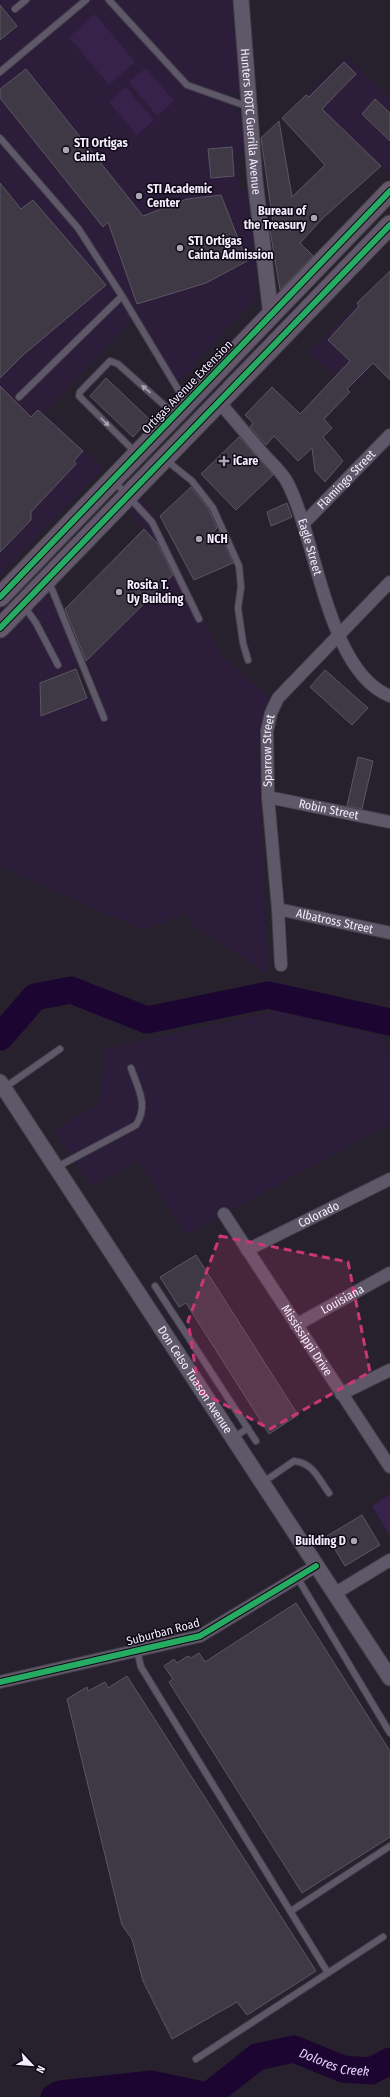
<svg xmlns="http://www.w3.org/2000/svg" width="390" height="2097" font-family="'Fira Sans Condensed',sans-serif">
	<rect width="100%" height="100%" fill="#27212e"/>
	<g fill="#2c1e3b">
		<polygon points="0,0 232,0 241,91 238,94 229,89 230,99 230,107 242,114 246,151 236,153 239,189 249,192 258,296 193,365 194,369 175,382 176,394 132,320 44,413 103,468 0,576"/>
		<polygon points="347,57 386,96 390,93 390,170 388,172 306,95"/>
		<polygon points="353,307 390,342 390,347 350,390 310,352"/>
		<polygon points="141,497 154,514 219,653 270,700 260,728 258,753 268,974 193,926 187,912 143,930 0,866 0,641 46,595 55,606 78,661 76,670 87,698 99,694 86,661 173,575 161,548 128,511"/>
		<polygon points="275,1011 379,1035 390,1056 390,1124 186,1234 138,1160 92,1187 54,1130 100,1103 105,1049"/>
	</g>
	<g fill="#37224b">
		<polygon points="95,14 135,62 109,85 69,37"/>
		<polygon points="146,68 174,101 157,116 129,82"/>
		<polygon points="126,87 154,120 137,135 109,102"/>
		<polygon points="390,1494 390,1536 372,1506"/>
	</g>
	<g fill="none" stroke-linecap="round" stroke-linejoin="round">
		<g stroke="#1c0530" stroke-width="27">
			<polyline points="0,1037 35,997 71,990 147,1020 268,995 390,1022"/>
			<path id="s1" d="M54,2097L60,2094L151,2084L208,2096L257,2057L294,2049L343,2069L371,2071L390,2061"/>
		</g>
	</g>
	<g fill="#3f3945" stroke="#5b5661">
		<polygon points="0,5 17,26 0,40"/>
		<polygon points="344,62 356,74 322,109 381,166 323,218 300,243 313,256 280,290 269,224 273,223 261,138 279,121 292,197 325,165 282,118 306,95 309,97"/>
		<polygon points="26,69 143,216 187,199 221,195 247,261 206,283 137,304 108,222 103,227 0,98 0,89"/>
		<polygon points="375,99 390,113 390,141 362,114"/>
		<polygon points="232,147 234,176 211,178 208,149"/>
		<polygon points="0,183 21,209 33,200 106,285 22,356 0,378"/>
		<polygon points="390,271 390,380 373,363 347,389 350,392 324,419 332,428 323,437 343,461 325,482 315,471 312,448 298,461 274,436 266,445 250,427 253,423 245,415 272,387 300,414 350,361 328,340 359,306 357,303"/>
		<polygon points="106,378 149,419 133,437 90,396"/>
		<polygon points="0,386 31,417 38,410 83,451 74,461 76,464 31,512 31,520 0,552"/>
		<polygon points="239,437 273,475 236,510 201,474"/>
		<polygon points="191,487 209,510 217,528 210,536 219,532 233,563 194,580 160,516"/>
		<polygon points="287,503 292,517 271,526 267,512"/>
		<polygon points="144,529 158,544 173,575 86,661 65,609"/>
		<polygon points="76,669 87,698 41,716 40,683"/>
		<polygon points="325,670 368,708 352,725 310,687"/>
		<polygon points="358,757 373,761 362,809 347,806"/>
		<polygon points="196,1255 298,1415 269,1434 186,1303 179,1307 160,1277"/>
		<polygon points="362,1515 380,1545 345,1566 327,1536"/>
		<polygon points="296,1603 390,1751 390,1837 302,1893 169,1682 173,1679 164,1666 174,1659 177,1663 188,1656 191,1658 199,1653 205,1662"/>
		<polygon points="127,1676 316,1971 247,2015 237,2002 172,2039 143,1981 132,1939 122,1925 67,1699 87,1687 88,1691 105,1682 108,1688"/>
	</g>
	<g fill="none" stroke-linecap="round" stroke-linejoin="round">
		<defs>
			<g id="service">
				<polyline points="109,0 187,85 249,107"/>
				<polyline points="15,9 26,0"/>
				<polyline points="0,72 86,0"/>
				<polyline points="0,138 78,228 122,296 185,401"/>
				<polyline points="19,397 122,296"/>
				<polyline points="136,453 79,396 80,392 110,361 118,364 174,414"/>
				<polyline points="166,460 192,481 213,508 239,566 241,587 238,608 243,643 248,660"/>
				<polyline points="114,481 152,522 199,619"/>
				<polyline points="49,582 104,718"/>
				<polyline points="24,606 36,623 58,665"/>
				<polyline points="4,1088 60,1049"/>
				<path d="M57,1167L136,1125C149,1105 138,1089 131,1068"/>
				<polyline points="155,1286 256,1441"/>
				<polyline points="233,1438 248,1428"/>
				<path d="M262,1483L294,1461C313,1463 318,1478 329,1493"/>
				<polyline points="297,1577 390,1733"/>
				<polyline points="137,1650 141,1667 328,1973"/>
				<polyline points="291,1911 390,1846"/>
				<polyline points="196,2059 383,1937"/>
			</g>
			<g id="minor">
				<path id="s2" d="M219,402C235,420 250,439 266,457C273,464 281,472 286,480C317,536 326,671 390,696"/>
				<path id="s3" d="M303,524L390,435"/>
				<path id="s4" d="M268,797L390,822"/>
				<path id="s5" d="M278,909L390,933"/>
				<path id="s6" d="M281,965L278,909L268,797L267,731L271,713L278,698L390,582"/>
				<path id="s7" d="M224,1214L390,1467"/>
				<path id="s8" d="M247,1250L390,1179"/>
				<path id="s9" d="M296,1325L390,1273"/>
				<polyline points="341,1394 390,1370"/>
				<polyline points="334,1594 390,1560"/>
				<polyline points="0,1682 200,1636 316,1566"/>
			</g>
			<g id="tertiary">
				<path id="s10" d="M241,0L255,180L271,315"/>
				<path id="s11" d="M0,1082L390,1678"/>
			</g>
			<g id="primary">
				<polyline points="0,597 390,191"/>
				<polyline points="0,628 390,225"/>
			</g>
		</defs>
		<use href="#service" stroke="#443e4a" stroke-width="8"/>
		<use href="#minor" stroke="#443e4a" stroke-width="14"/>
		<use href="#tertiary" stroke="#443e4a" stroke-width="17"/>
		<use href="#primary" stroke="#443e4a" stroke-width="21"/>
		<use href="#service" stroke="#5f5868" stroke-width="6"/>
		<use href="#minor" stroke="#5f5868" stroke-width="12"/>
		<use href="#tertiary" stroke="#5f5868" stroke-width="15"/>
		<use href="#primary" stroke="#62586a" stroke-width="19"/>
		<defs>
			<g id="cycleway">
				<polyline points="0,597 390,191"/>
				<polyline points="0,628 390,225"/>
				<polyline points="0,1682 200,1636 316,1566"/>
			</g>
		</defs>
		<use href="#cycleway" stroke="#0d0813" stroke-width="8"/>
		<use href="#cycleway" stroke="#26ab63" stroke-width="6"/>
	</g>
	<defs><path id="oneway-solid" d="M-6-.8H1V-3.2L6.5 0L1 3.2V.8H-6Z"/></defs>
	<g fill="#aaa2b2">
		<use href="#oneway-solid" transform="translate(146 389) rotate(-139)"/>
		<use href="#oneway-solid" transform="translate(105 422) rotate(45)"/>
	</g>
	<path fill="#ca3873" fill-opacity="0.2" stroke="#ca3873" stroke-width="3" stroke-dasharray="8 5" stroke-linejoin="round" d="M220,1236L348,1262L370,1372L270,1429L199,1391L188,1321Z"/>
	<g fill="#aca5b5" stroke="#0d0813" stroke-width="1.5">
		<circle cx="66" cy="150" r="4"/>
		<circle cx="139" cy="196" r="4"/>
		<circle cx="314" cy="218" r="4"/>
		<circle cx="180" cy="248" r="4"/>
		<path d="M222 455h4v4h4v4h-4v4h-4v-4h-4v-4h4z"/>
		<circle cx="199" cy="539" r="4"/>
		<circle cx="119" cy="592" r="4"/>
		<circle cx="354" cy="1541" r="4"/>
	</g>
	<g text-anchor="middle" stroke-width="3" stroke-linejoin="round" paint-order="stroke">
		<g font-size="12" fill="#f4ecfd" stroke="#0d0813">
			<text dy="4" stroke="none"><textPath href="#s10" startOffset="122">Hunters ROTC Guerilla Avenue</textPath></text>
			<text transform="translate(187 387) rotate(-46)" y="4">Ortigas Avenue Extension</text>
			<text dy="4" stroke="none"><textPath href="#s3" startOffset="62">Flamingo Street</textPath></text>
			<text dy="4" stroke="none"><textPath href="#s2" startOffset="174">Eagle Street</textPath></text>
			<text dy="4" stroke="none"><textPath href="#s6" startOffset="215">Sparrow Street</textPath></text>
			<text dy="4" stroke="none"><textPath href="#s4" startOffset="62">Robin Street</textPath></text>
			<text dy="4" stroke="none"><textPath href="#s5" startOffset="58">Albatross Street</textPath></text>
			<text dy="4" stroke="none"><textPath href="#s8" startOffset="80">Colorado</textPath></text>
			<text dy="4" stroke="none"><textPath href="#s9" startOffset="53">Louisiana</textPath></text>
			<text dy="4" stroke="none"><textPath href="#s7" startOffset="151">Mississippi Drive</textPath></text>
			<text dy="4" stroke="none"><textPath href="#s11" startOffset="356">Don Celso Tuason Avenue</textPath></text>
			<text transform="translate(163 1632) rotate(-15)" y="4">Suburban Road</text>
		</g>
		<g font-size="12" font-weight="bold" fill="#f4ecfd" stroke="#0d0813" text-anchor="start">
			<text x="74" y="147">STI Ortigas<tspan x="74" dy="14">Cainta</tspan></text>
			<text x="147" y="193">STI Academic<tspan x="147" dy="14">Center</tspan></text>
			<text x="306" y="215" text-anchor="end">Bureau of<tspan x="306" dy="14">the Treasury</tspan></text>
			<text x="188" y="245">STI Ortigas<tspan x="188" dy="14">Cainta Admission</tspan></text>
			<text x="233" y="465">iCare</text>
			<text x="207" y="543">NCH</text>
			<text x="127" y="589">Rosita T.<tspan x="127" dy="14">Uy Building</tspan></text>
			<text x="346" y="1545" text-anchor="end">Building D</text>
		</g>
		<g font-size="13" font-style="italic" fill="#e3d2f9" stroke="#0d0813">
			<text dy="5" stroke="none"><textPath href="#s1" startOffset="300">Dolores Creek</textPath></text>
		</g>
	</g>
	<g transform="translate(32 2065) rotate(116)" stroke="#0d0813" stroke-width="3" paint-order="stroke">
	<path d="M0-3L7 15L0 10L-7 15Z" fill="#f4ecfd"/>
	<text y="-6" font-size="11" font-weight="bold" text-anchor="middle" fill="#f4ecfd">N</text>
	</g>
</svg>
